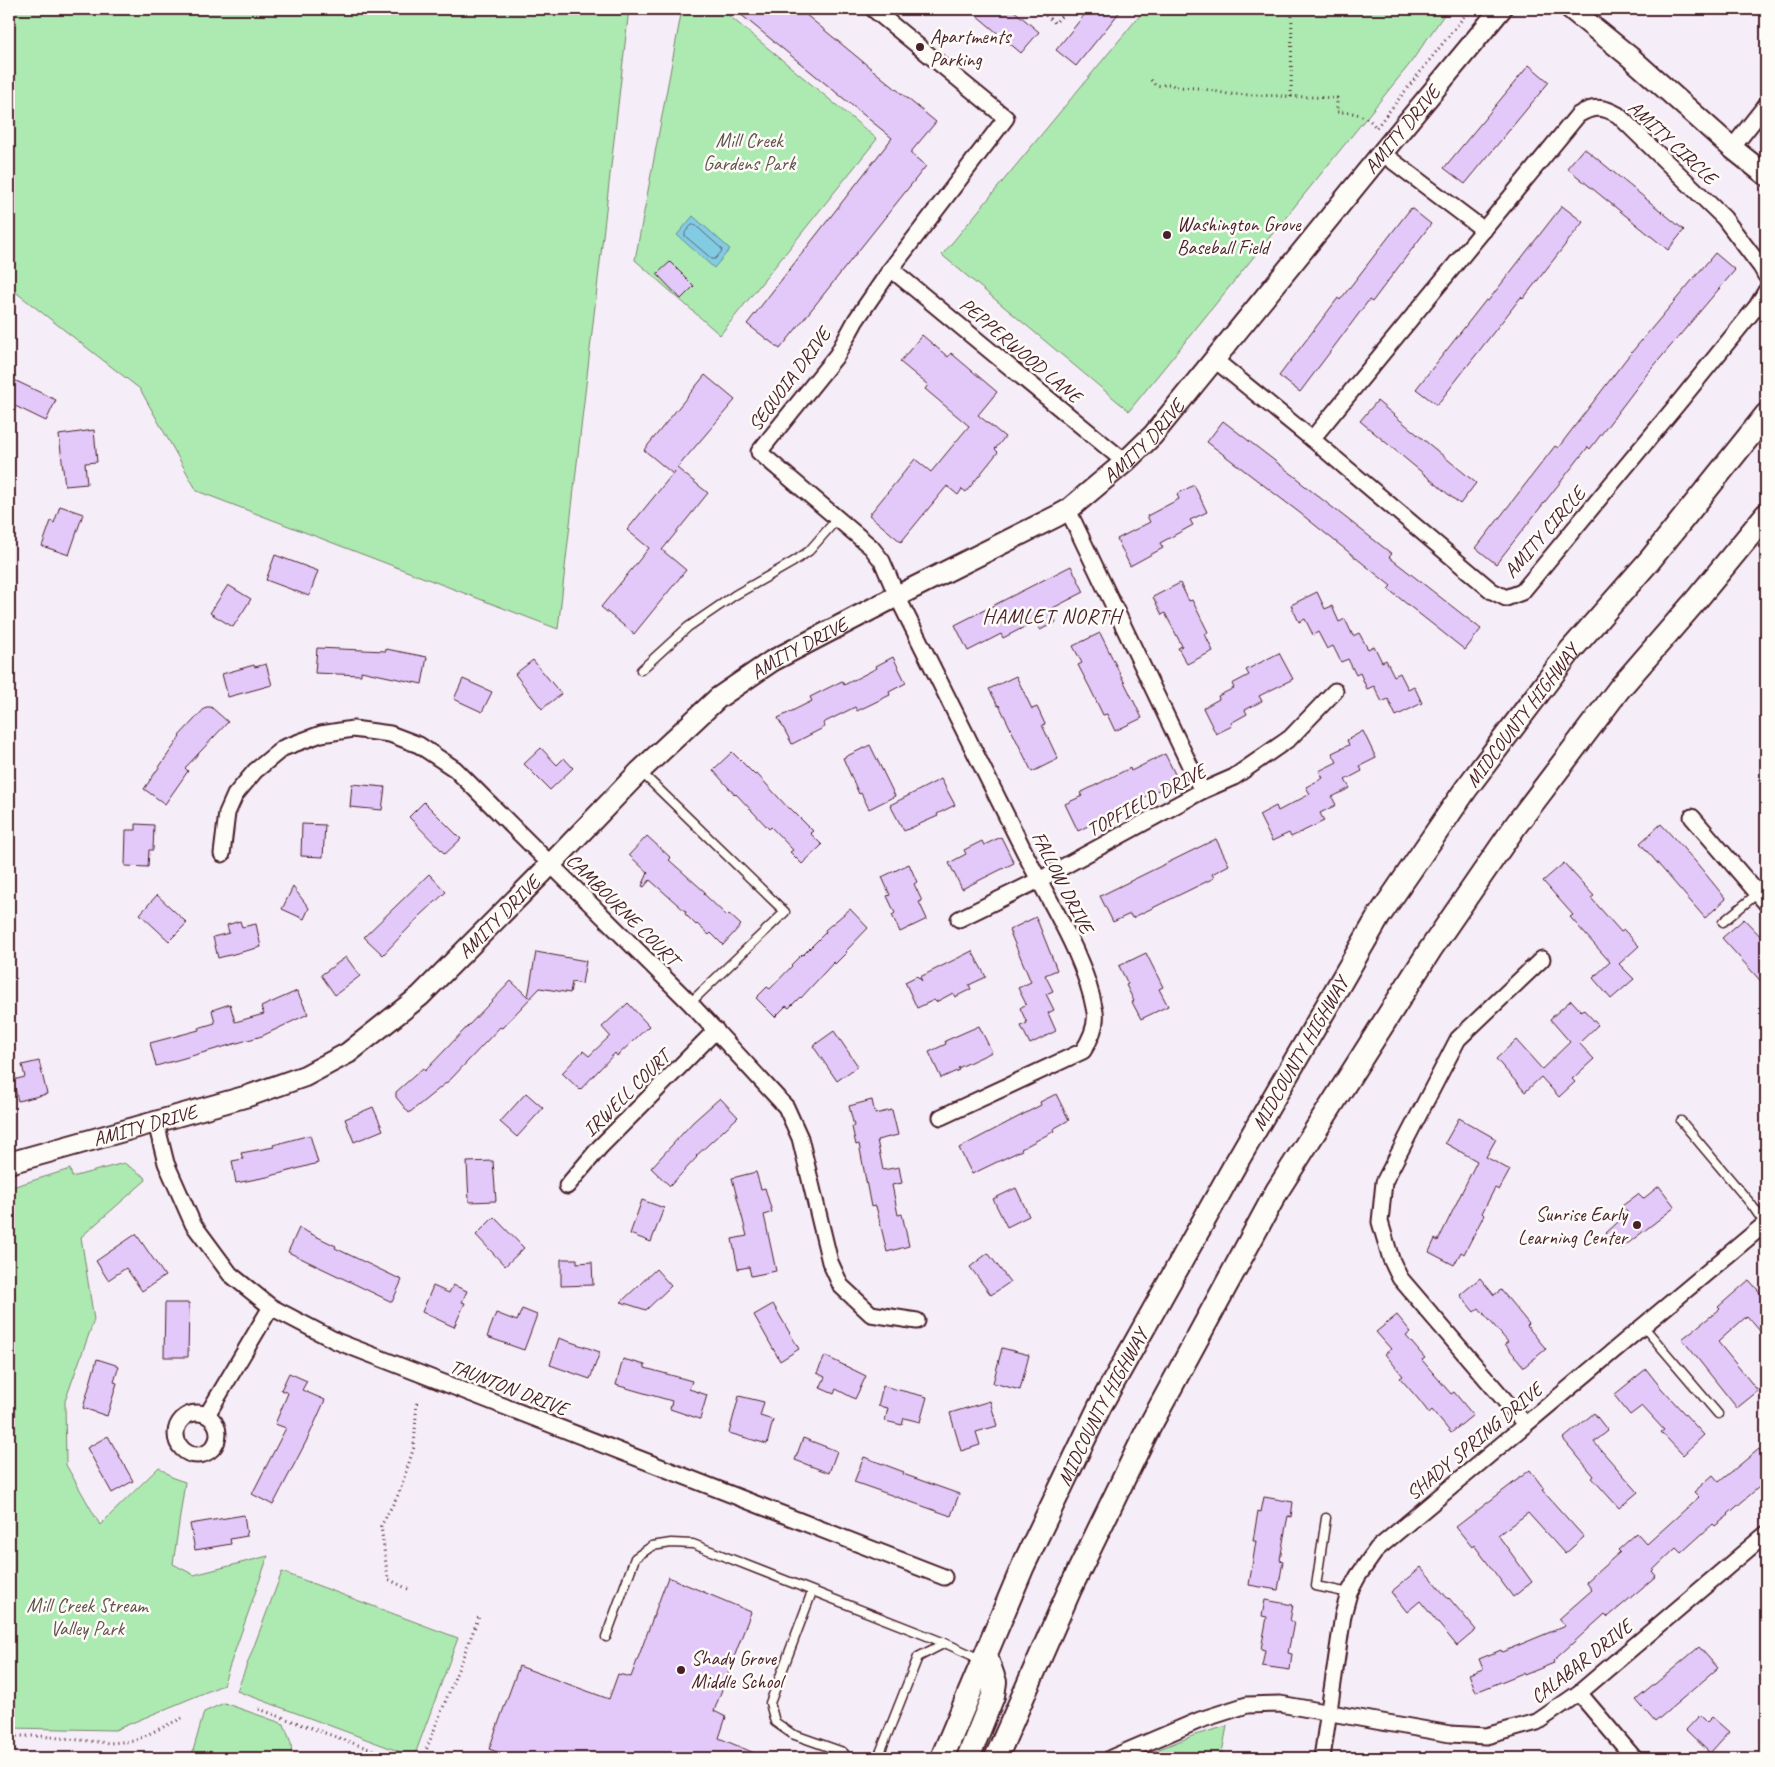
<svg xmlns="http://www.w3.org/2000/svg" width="1775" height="1767" font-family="Caveat,sans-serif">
	<rect width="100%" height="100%" fill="#f5edf8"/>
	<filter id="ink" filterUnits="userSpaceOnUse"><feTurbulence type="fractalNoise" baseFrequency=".02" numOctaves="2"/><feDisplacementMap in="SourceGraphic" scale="10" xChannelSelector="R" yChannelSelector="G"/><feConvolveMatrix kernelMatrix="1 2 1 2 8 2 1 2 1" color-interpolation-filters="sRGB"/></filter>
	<g filter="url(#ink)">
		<g fill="#aceab1" stroke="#7b846e">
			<polygon points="9,9 629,9 558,629 197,491 140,389 9,287"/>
			<polygon points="682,9 721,9 877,139 720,335 635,260"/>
			<polygon points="1145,9 1448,9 1409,65 1129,411 942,255"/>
			<polygon points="124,1163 145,1177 146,1180 81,1237 94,1320 65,1401 66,1465 100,1525 159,1467 173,1478 185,1482 173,1564 194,1575 268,1556 223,1685 115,1730 9,1728 9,1188 70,1169 72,1177"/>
			<polygon points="282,1572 458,1638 414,1757 237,1691"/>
			<polygon points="224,1703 284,1724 291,1743 292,1758 191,1758 204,1712"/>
			<polygon points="1227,1726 1221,1758 1136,1758 1195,1735"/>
		</g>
		<polygon fill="#82cce3" stroke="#6c8799" points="693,216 730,249 714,268 677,235"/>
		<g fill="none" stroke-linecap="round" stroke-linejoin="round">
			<polygon stroke="#606475" stroke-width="1" points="692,225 695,225 722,249 722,251 715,259 712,259 685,236 685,233"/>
		</g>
		<g fill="#e3c9f9" stroke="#4a1f2b">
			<polygon points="734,9 799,9 936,122 910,153 926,166 780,349 747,324 892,138"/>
			<polygon points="969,9 1012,9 1039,32 1021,53"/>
			<polygon points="1089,9 1122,9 1076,66 1056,50"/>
			<polygon points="1529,65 1549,82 1465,184 1444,168"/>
			<polygon points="1584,148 1684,230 1668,250 1567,168"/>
			<polygon points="1562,206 1583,222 1523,299 1521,297 1437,405 1416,389 1486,300 1488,301"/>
			<polygon points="1411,208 1431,224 1372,302 1369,300 1300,392 1279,376 1338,298 1340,300"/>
			<polygon points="1715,253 1735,270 1647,374 1590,449 1588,447 1496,564 1476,548 1555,446 1558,448 1626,359"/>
			<polygon points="670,262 694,286 681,299 657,274"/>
			<polygon points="922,335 948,357 951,353 997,392 978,415 1005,437 995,449 998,452 966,492 962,489 958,495 947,486 901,542 869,515 915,459 931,472 969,426 925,389 928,385 900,362"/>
			<polygon points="705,375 735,400 677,468 708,493 662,550 686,570 634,634 601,607 649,548 627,530 675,471 673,474 644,450"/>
			<polygon points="12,379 56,400 46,421 9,403 9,387"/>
			<polygon points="1377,401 1476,483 1460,504 1360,421"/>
			<polygon points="1223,421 1301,481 1300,482 1392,554 1389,557 1481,629 1465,650 1388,589 1391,586 1300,513 1207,442"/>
			<polygon points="94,430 97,462 85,463 87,484 65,486 59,435"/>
			<polygon points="1194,485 1207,512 1190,520 1193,525 1160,543 1163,548 1130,566 1117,539 1150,522 1147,516 1179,499 1177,494"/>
			<polygon points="60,506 83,514 69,555 42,546 51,521 54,523"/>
			<polygon points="275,555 318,571 309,596 266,580"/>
			<polygon points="1071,566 1084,592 1051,609 1056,622 1040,630 1036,621 1003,638 1001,634 968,651 955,625"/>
			<polygon points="1180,583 1189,601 1192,600 1208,632 1205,634 1213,651 1187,664 1178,648 1182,646 1165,613 1162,615 1153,597"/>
			<polygon points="228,585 251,599 233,627 210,613"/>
			<polygon points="1317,592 1325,609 1332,606 1339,622 1345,619 1353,636 1359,633 1368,649 1374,646 1382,662 1386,660 1394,676 1400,673 1408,689 1414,686 1422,703 1396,716 1388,699 1382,702 1374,686 1367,689 1360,673 1356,675 1348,659 1341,662 1333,646 1327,649 1318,632 1313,635 1305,619 1299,622 1291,605"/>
			<polygon points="1100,633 1142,718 1115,731 1107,714 1103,715 1090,688 1078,665 1082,663 1073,646"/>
			<polygon points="317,648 386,651 386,649 427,657 422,684 361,671 361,675 315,673"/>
			<polygon points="1279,653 1293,679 1259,696 1262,701 1245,710 1247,714 1231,723 1232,726 1216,734 1203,708 1219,699 1218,696 1234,688 1232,684 1249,675 1246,670"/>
			<polygon points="893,657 906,683 889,692 890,695 857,711 855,707 823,723 825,727 792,744 778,718 812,701 810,697 842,681 844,685 877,668 876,666"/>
			<polygon points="533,660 561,694 542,709 515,674"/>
			<polygon points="266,664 272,685 228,697 222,674 254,665 255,667"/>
			<polygon points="1016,676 1032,709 1037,707 1045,724 1042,725 1058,759 1032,772 999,705 998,706 989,689"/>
			<polygon points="463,679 492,692 482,712 454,699"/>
			<polygon points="206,707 211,707 228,722 185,768 188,771 165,804 144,789 180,737 179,736"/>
			<polygon points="1363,731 1376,758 1360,766 1362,771 1345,780 1350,788 1332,797 1336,805 1320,813 1324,821 1291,837 1289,833 1272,841 1259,815 1276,806 1278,811 1310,794 1306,787 1323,778 1319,771 1337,762 1332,753 1349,745 1347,740"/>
			<polygon points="870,745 895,796 869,809 861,793 859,794 843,758"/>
			<polygon points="541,748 557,765 564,758 573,768 550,790 524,764"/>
			<polygon points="732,752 755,775 757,774 789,809 790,808 813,831 810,833 822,845 802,864 790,852 793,850 771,827 769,829 736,794 735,795 713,770"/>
			<polygon points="1165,754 1178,780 1078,831 1065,804 1082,796 1080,793 1130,768 1131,771"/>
			<polygon points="941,779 955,805 937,814 938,816 904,831 890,805"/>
			<polygon points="352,784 385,787 382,810 350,807"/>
			<polygon points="424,802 461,839 445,854 409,817"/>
			<polygon points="136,824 154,825 153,850 149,850 148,867 125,866 126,830 136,830"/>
			<polygon points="302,824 325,825 323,857 301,856"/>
			<polygon points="1661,824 1695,861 1726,899 1705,918 1640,843"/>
			<polygon points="647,836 671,858 669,860 705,892 704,894 727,916 729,914 741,925 723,945 711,933 709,935 697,924 696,925 685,914 686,912 650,880 644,887 642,886 648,873 629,855"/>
			<polygon points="1001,837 1014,863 962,889 949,863 966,854 964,850 982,841 984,845"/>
			<polygon points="1216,839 1229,865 1212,874 1214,878 1132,918 1130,914 1113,922 1100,896"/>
			<polygon points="1564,863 1594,896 1591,898 1621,932 1624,930 1639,946 1619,964 1634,979 1611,999 1593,978 1610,962 1570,917 1573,915 1543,881"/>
			<polygon points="909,864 917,882 914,884 922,901 919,902 927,919 900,932 892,915 895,913 887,896 890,895 882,877"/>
			<polygon points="429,874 446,892 420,916 383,955 364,937"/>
			<polygon points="293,887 309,908 304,919 282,909"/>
			<polygon points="157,895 187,923 169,941 140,914"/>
			<polygon points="850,909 868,928 846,951 847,952 835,964 834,962 801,998 800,997 789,1008 786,1006 775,1017 756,998 767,987 770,989 792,966 791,965 802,954 803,955 826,932 825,930"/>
			<polygon points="1036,917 1057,970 1045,975 1053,991 1046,994 1054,1010 1048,1013 1056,1031 1030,1044 1021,1026 1027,1023 1020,1008 1026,1004 1018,988 1031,982 1009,930"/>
			<polygon points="1744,919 1766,942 1766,987 1722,938"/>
			<polygon points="240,921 242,927 256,924 261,947 218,958 213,937 229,933 227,925"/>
			<polygon points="972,951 986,977 969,985 971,989 955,997 953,993 936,1002 934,1000 917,1008 905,982 917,976 922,981 920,977"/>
			<polygon points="536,952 586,961 582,984 572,982 570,993 540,988 502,1028 500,1027 451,1079 409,1113 396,1097 396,1092 423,1068 425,1071 511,981 528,997"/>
			<polygon points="1146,953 1163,987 1159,989 1168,1006 1141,1019 1132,1002 1134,1001 1126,985 1128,984 1119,966"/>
			<polygon points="346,957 360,976 335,995 321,975"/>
			<polygon points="297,991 308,1014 262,1036 156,1066 150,1043 199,1030 198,1028 215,1023 212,1010 230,1004 235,1022 264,1014 261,1007"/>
			<polygon points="1571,1000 1581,1011 1583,1009 1598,1025 1579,1043 1594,1059 1572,1079 1575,1082 1559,1097 1541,1077 1525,1092 1496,1059 1516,1040 1542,1069 1570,1042 1550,1019"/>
			<polygon points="628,1003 649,1026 617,1056 615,1053 580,1090 562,1073 583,1051 589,1056 610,1036 602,1027"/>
			<polygon points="979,1026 992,1052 958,1068 959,1070 941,1078 929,1052 946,1044 945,1041"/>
			<polygon points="834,1031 858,1066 837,1081 813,1046"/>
			<polygon points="39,1061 47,1094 18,1101 13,1080 25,1077 22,1065"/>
			<polygon points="526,1093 543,1108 517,1137 500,1122"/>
			<polygon points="1056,1094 1069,1120 1053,1129 1054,1131 1021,1149 1022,1150 972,1174 959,1148 1041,1105 1040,1102"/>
			<polygon points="720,1098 738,1117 696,1156 697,1157 670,1186 651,1168 693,1122"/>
			<polygon points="872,1100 875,1114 892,1110 898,1135 877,1140 883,1170 899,1167 902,1183 892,1185 898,1215 902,1214 909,1246 887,1252 876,1206 871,1207 859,1144 856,1145 852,1127 854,1126 849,1106"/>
			<polygon points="373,1107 383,1130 354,1142 345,1119"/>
			<polygon points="1459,1118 1496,1139 1486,1157 1510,1170 1499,1190 1495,1188 1482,1213 1484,1215 1464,1254 1461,1252 1454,1265 1429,1252 1435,1239 1438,1241 1477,1161 1445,1143"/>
			<polygon points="310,1135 318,1163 267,1177 236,1183 232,1161 243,1159 241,1153 274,1147 273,1145"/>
			<polygon points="493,1161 496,1201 469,1202 467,1162"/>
			<polygon points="756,1172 761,1189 765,1188 772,1212 764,1215 776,1271 751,1276 749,1267 738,1269 732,1239 747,1236 732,1178"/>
			<polygon points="1659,1186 1675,1207 1622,1248 1606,1233 1628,1213 1622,1206 1638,1194 1643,1199"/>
			<polygon points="1016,1188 1029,1216 1007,1227 993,1199"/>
			<polygon points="642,1200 664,1208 651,1242 630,1234"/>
			<polygon points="494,1217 524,1248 505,1266 476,1235"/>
			<polygon points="299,1228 336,1246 335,1248 402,1280 392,1302 288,1252"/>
			<polygon points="136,1234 165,1276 142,1291 126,1268 108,1280 96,1261"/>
			<polygon points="988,1253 1010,1282 991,1295 970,1267"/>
			<polygon points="561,1259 577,1259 577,1263 592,1262 593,1285 561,1286"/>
			<polygon points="656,1269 671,1286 646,1310 621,1302"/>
			<polygon points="1480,1278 1494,1295 1501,1290 1529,1324 1527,1326 1546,1349 1524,1367 1505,1344 1508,1342 1479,1308 1474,1312 1460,1295"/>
			<polygon points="1749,1280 1766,1299 1766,1338 1747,1316 1718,1342 1758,1391 1737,1408 1682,1339 1720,1309 1718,1307"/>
			<polygon points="453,1285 467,1291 462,1302 465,1303 454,1327 422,1312 433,1286 449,1293"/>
			<polygon points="165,1303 189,1303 188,1357 164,1357"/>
			<polygon points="773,1304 799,1349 780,1361 754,1315"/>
			<polygon points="522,1309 537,1315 524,1350 487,1337 496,1313 517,1321"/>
			<polygon points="1397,1315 1411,1332 1406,1336 1425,1358 1422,1360 1451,1394 1454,1392 1473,1415 1451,1433 1432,1410 1429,1413 1419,1400 1400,1378 1403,1376 1385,1354 1391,1349 1376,1332"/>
			<polygon points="559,1338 600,1352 590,1379 550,1365"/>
			<polygon points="1002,1348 1029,1355 1020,1390 993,1383"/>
			<polygon points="825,1356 866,1376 855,1399 836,1389 834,1394 820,1388 825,1377 817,1373"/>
			<polygon points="97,1359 119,1366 114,1382 117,1383 107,1416 83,1408"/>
			<polygon points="623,1359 645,1365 645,1368 692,1381 689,1389 707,1395 700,1419 670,1409 672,1401 616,1385"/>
			<polygon points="1646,1369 1661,1388 1704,1435 1683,1455 1661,1432 1664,1430 1642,1406 1630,1415 1614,1395"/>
			<polygon points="289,1373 307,1381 302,1390 325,1400 308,1438 273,1505 252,1494 286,1428 275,1424 288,1393 281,1390"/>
			<polygon points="883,1386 927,1397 920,1422 904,1418 902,1425 885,1421 888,1408 878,1406"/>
			<polygon points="739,1396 764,1402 760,1416 773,1420 767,1444 729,1433"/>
			<polygon points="990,1401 997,1426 976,1432 980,1445 961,1451 950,1413"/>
			<polygon points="1594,1413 1608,1431 1594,1442 1638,1492 1619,1508 1592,1478 1594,1476 1563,1439"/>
			<polygon points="108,1436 133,1481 112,1493 87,1448"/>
			<polygon points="803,1438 837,1451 829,1473 795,1460"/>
			<polygon points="1759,1449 1766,1458 1766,1481 1728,1514 1729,1515 1715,1526 1713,1524 1681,1553 1676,1548 1652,1571 1656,1576 1608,1617 1605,1614 1553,1661 1554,1663 1524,1675 1523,1673 1476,1692 1469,1674 1483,1669 1479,1659 1501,1650 1502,1652 1565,1626 1559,1619 1592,1590 1586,1582 1620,1552 1618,1550 1637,1533 1647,1544 1699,1497 1694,1492 1713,1475 1719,1482"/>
			<polygon points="864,1457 904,1472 903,1474 959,1494 951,1516 854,1482"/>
			<polygon points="1530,1470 1544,1489 1542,1490 1584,1537 1565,1554 1528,1513 1498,1535 1532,1582 1513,1597 1474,1545 1472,1547 1456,1527"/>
			<polygon points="1264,1497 1293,1502 1291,1517 1288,1516 1285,1531 1280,1560 1283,1561 1278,1590 1249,1585 1256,1541 1253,1541 1258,1511 1261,1512"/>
			<polygon points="244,1515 247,1536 230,1539 231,1544 195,1550 190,1524"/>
			<polygon points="1421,1567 1448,1599 1449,1598 1476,1630 1457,1646 1420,1601 1407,1612 1391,1592"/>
			<polygon points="668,1577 751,1612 714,1711 726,1717 719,1738 766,1758 513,1758 489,1749 519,1666 609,1699 618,1674 631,1677"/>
			<polygon points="1265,1600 1293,1605 1290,1621 1294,1622 1288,1653 1292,1654 1290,1670 1262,1666 1265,1650 1261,1649 1267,1617 1262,1616"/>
			<polygon points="1699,1647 1718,1668 1655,1722 1636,1700"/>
			<polygon points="1700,1715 1707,1722 1712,1717 1729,1732 1710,1753 1686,1730"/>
		</g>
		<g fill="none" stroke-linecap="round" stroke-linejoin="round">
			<defs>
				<g id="lane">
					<polyline points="641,670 688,627 735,595 793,562 809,551 837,519"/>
					<polyline points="640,771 785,912 690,1003"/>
					<polyline points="1723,922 1758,893"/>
					<polyline points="1681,1121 1751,1204 1765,1224"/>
					<polyline points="1643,1326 1718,1414"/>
					<polyline points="1326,1518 1316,1586 1349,1593"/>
					<polyline points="812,1592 770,1703 775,1722 792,1734 843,1752 848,1758"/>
					<polyline points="606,1637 635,1558 652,1546 671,1543 693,1544 945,1643"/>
					<polyline points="878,1758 918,1657 945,1643 980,1659"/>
				</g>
				<g id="street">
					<path d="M873,9L1006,118L891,269L856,320L837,355L759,452L871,547L882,561L897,596C941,683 984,770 1027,857C1052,907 1085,956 1095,1012C1097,1025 1090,1040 1083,1051L941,1117"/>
					<polyline points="1732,148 1766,105"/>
					<polyline points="1382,153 1484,230"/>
					<polyline points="891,269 1125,462"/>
					<polyline points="1215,360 1312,439 1492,591 1506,598 1522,592 1680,401 1757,306 1766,291"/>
					<path d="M1312,439L1578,115C1592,106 1603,106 1618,115L1724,218L1761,267L1766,276"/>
					<polyline points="1068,510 1202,791"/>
					<polyline points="1692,817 1766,903"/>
					<polyline points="222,854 227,813 235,795 255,771 283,748 321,734 353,729 390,734 419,745 455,769 690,1003 786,1107 800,1138 830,1262 841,1286 871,1314 917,1321"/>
					<polyline points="959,919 1039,880 1202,791 1234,777 1290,738 1335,691"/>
					<polyline points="156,1123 166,1163 193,1224 230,1274 271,1307 336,1341 944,1577"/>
					<polyline points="567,1186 600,1147 716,1030"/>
					<circle cx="197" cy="1434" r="21"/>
					<polyline points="207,1415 271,1307"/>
					<polyline points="1525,1424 1400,1278 1391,1259 1380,1222 1384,1182 1458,1039 1542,959"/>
					<polyline points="1579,1693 1634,1758"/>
					<polyline points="1111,1758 1200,1720 1247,1705 1280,1704 1450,1734 1486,1736 1537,1722 1579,1693 1766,1534"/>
					<polyline points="1322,1758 1343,1615 1349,1593 1358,1576 1377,1549 1766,1223"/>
				</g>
				<g id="secondary">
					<polyline points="1571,9 1630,57 1732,148 1766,175"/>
					<path id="s1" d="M9,1163L248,1096L305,1076L348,1053L420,996L550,865L640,771L718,698L772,661L897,596L1057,516L1068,510L1125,462L1153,435L1382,153L1501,9"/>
				</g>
				<g id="primary">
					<path id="s2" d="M942,1758L1023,1566L1100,1406L1236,1163L1379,916L1466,789L1571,650L1650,560L1766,415"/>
					<polyline points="968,1758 993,1696 995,1682 988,1662 982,1660"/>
					<polyline points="996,1758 1070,1589 1146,1433 1277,1191 1430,950 1516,825 1619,689 1697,599 1766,515"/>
				</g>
			</defs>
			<use href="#lane" stroke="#4a1f2b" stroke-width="11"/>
			<use href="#street" stroke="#4a1f2b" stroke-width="19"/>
			<use href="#secondary" stroke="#4a1f2b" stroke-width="24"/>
			<use href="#primary" stroke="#4a1f2b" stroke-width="26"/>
			<g stroke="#4a1f2b" stroke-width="3" stroke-dasharray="1 4" stroke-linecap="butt">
				<polyline points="1038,9 1055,23 1068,9"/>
				<path d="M1151,80L1155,85L1162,86L1165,84H1171L1175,87L1199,88L1228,94L1337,98V112C1353,112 1367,114 1376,128L1470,9"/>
				<polyline points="1291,97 1292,9"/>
				<polyline points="408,1589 388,1579 381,1526 399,1493 414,1447 417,1399"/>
				<polyline points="259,1709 394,1758"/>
				<polyline points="9,1742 16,1736 40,1736 110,1743 134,1741 182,1718"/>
				<polyline points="423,1758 480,1614"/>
			</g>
			<use href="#lane" stroke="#fdfcf7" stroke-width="8"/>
			<use href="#street" stroke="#fdfcf7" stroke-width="15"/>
			<use href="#secondary" stroke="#fdfcf7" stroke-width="20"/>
			<use href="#primary" stroke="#fdfcf7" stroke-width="22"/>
		</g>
	</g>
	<g fill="#4a1f2b" stroke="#fdfcf7" stroke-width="2">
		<circle cx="920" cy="47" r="5"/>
		<circle cx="1167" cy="235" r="5"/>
		<circle cx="1637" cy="1225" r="5"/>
		<circle cx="681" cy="1670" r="5"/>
	</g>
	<g text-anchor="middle" stroke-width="5" stroke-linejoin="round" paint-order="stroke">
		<g font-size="20" fill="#4a1f2b" stroke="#fdfcf7" text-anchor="start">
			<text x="930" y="43">Apartments<tspan x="930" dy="23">Parking</tspan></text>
			<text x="1177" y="231">Washington Grove<tspan x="1177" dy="23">Baseball Field</tspan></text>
			<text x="1627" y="1221" text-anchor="end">Sunrise Early<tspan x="1627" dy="23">Learning Center</tspan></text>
			<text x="691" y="1665">Shady Grove<tspan x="691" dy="23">Middle School</tspan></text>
		</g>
		<g font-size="20" fill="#4a1f2b" stroke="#fdfcf7">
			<text dy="7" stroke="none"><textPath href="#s1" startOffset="1776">AMITY DRIVE</textPath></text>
			<text transform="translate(1673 142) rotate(43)" y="7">AMITY CIRCLE</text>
			<text transform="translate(1021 350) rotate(40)" y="7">PEPPERWOOD LANE</text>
			<text transform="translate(789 379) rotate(-53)" y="7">SEQUOIA DRIVE</text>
			<text dy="7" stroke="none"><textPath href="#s1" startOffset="1371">AMITY DRIVE</textPath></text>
			<text transform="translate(1544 532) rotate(-49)" y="7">AMITY CIRCLE</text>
			<text dy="7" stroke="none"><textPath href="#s1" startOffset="966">AMITY DRIVE</textPath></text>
			<text dy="7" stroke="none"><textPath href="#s2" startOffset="1196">MIDCOUNTY HIGHWAY</textPath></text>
			<text transform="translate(1146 800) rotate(-28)" y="7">TOPFIELD DRIVE</text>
			<text transform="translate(1063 882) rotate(63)" y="7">FALLOW DRIVE</text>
			<text transform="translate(623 909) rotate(45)" y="7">CAMBOURNE COURT</text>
			<text dy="7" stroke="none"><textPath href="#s1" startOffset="561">AMITY DRIVE</textPath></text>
			<text dy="7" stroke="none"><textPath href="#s2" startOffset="791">MIDCOUNTY HIGHWAY</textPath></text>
			<text transform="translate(626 1093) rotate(-45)" y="7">IRWELL COURT</text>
			<text dy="7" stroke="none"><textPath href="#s1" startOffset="141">AMITY DRIVE</textPath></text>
			<text transform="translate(509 1387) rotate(21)" y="7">TAUNTON DRIVE</text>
			<text dy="7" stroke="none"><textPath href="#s2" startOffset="386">MIDCOUNTY HIGHWAY</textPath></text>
			<text transform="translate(1474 1441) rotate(-40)" y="7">SHADY SPRING DRIVE</text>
			<text transform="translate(1581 1661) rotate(-38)" y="7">CALABAR DRIVE</text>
		</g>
		<g font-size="20" fill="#62524c" stroke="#fdfcf7">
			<text x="749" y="147">Mill Creek<tspan x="749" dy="23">Gardens Park</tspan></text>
			<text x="87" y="1612">Mill Creek Stream<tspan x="87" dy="23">Valley Park</tspan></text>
		</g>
		<g font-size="21" letter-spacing="1" fill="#4a1f2b" stroke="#fdfcf7">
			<text x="1052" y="623">HAMLET NORTH</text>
		</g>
	</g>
	<rect width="1775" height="1767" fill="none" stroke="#fdfcf7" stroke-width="30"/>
	<rect x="15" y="15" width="1745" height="1737" fill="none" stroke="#4a1f2b" stroke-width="2" filter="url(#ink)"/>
</svg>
